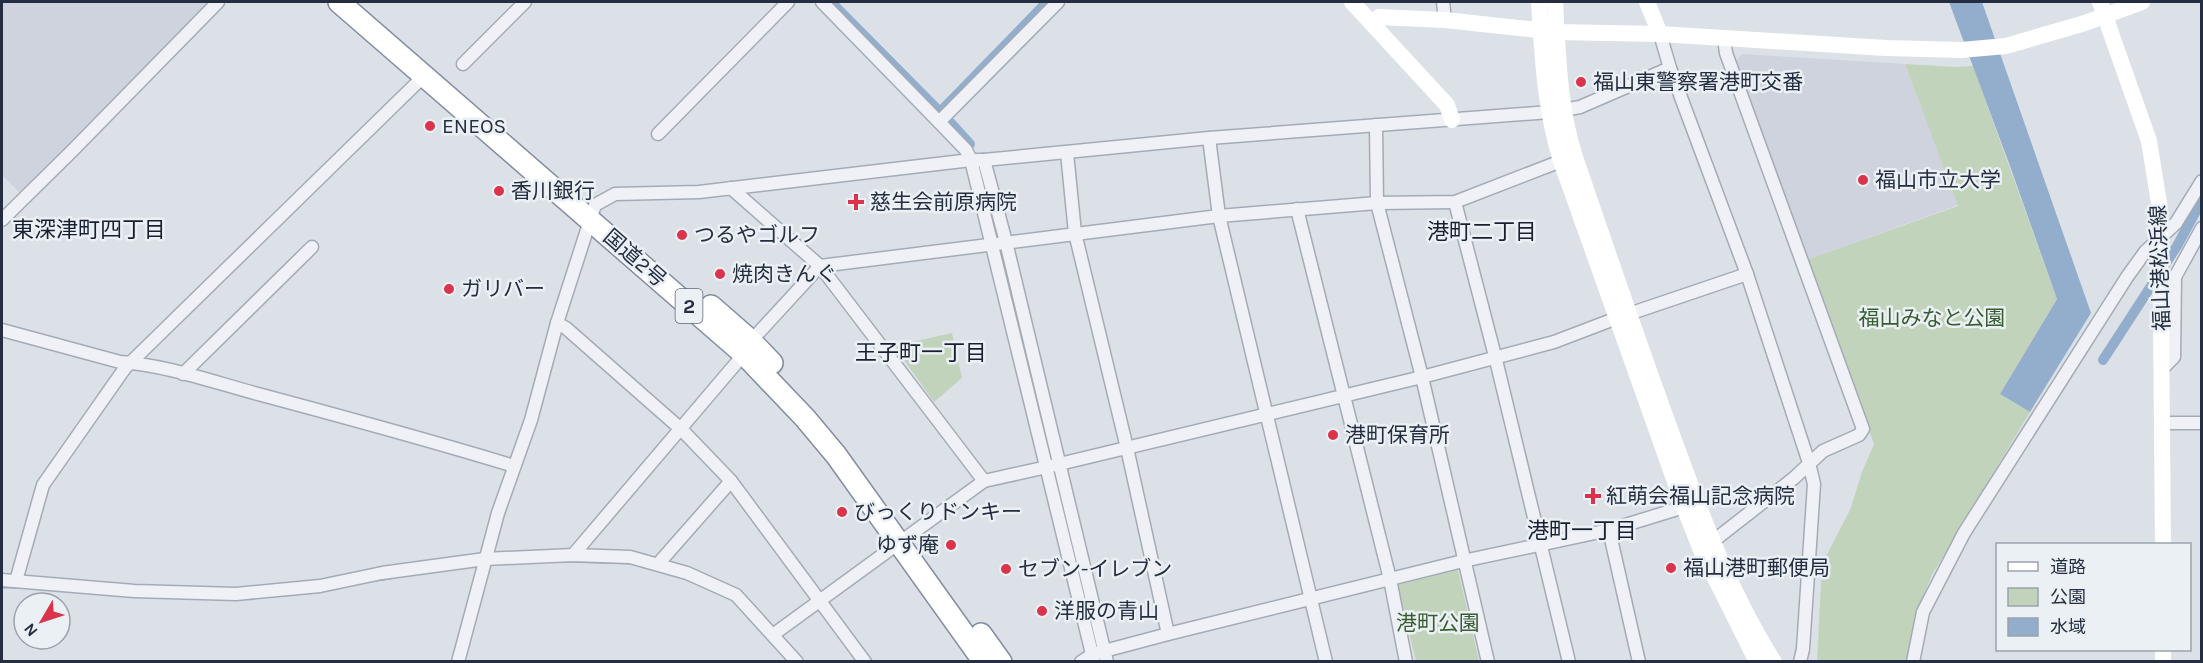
<svg xmlns="http://www.w3.org/2000/svg" width="2203" height="663" font-family="Karla,'Noto Sans JP',sans-serif">
	<rect width="100%" height="100%" fill="#dce1e8"/>
	<g fill="#ced3dd">
		<polygon points="2,2 211,2 21,194 2,175"/>
		<polygon points="1742,54 1905,64 1958,205 1806,260 1735,62"/>
	</g>
	<g fill="#c2d3bc">
		<polygon points="1905,64 1955,67 1973,66 2057,299 2000,394 2030,412 1932,575 1924,594 1906,661 1817,661 1822,564 1850,510 1862,472 1874,444 1806,260 1958,206"/>
		<polygon points="952,333 962,378 934,402 894,346"/>
		<polygon points="1458,570 1479,661 1416,661 1397,585"/>
	</g>
	<polygon fill="#93aecc" points="1949,2 1982,2 2091,313 2030,412 2000,394 2057,299 2010,166"/>
	<g fill="none" stroke-linecap="round" stroke-linejoin="round">
		<g stroke="#93aecc" stroke-width="3">
			<polyline points="563,561 631,563"/>
			<polyline points="376,580 391,578"/>
			<polyline points="2,587 18,587"/>
			<polyline points="273,596 314,592"/>
		</g>
		<g stroke="#93aecc" stroke-width="10">
			<polyline points="831,2 940,112 1047,2"/>
			<polyline points="950,122 970,144"/>
			<polyline points="980,172 1018,317"/>
			<polyline points="2103,360 2177,246 2202,200"/>
			<polyline points="1088,606 1100,662"/>
		</g>
		<defs>
			<g id="street">
				<polyline points="822,2 939,122 966,150 971,160 1094,662"/>
				<polyline points="1443,2 1445,20"/>
				<polyline points="463,64 525,2"/>
				<polyline points="1670,68 1747,274 1809,463 1814,484 1803,649 1800,662"/>
				<polyline points="1563,110 1580,107 1670,68 1660,34"/>
				<polyline points="939,122 1058,2"/>
				<polyline points="1376,125 1377,203 1422,377 1488,662"/>
				<polyline points="658,134 788,2"/>
				<polyline points="1209,138 1219,216 1326,662"/>
				<polyline points="1067,153 1075,233 1127,448 1168,634"/>
				<polyline points="984,160 1006,242 1107,662"/>
				<polyline points="731,188 820,266 984,481"/>
				<polyline points="1455,202 1495,356 1569,662"/>
				<polyline points="1297,209 1390,579 1406,662"/>
				<polyline points="2,220 73,150 218,2"/>
				<polyline points="557,323 566,328 682,430 731,481 865,662"/>
				<path d="M2,330L120,362C166,365 213,382 258,394C344,417 429,440 514,466"/>
				<polyline points="751,341 820,266 1219,216 1377,203 1455,202 1561,161"/>
				<polyline points="2163,368 2174,357 2175,277 2202,228"/>
				<polyline points="183,374 312,247"/>
				<polyline points="2163,423 2202,423"/>
				<polyline points="1609,530 1639,662"/>
				<polyline points="1712,542 1794,478 1823,451 1859,435 1863,429 1726,53 1724,38"/>
				<polyline points="573,555 744,354"/>
				<polyline points="658,564 731,481"/>
				<polyline points="2,580 134,591 236,594 320,586 382,573 485,559 573,555 630,557 687,573 736,595 797,662"/>
				<polyline points="16,581 43,485 125,368 425,75"/>
				<polyline points="774,634 984,481 1047,467 1422,377 1554,342 1617,318 1747,274"/>
				<polyline points="458,662 498,513 531,420 557,323 595,205 615,194 699,192 971,160 984,160 1209,138 1550,112"/>
				<polyline points="1081,662 1093,654 1168,634 1463,561 1609,530 1684,507"/>
				<polyline points="1913,662 1923,612 1964,533 2127,277 2145,252 2176,223 2202,181"/>
			</g>
			<g id="highway">
				<polyline points="339,2 744,354 805,418 836,455 984,662"/>
				<polyline points="711,306 751,341 772,363"/>
				<polyline points="981,634 1001,662"/>
			</g>
		</defs>
		<use href="#street" stroke="#a5abb6" stroke-width="15"/>
		<use href="#highway" stroke="#828da0" stroke-width="24"/>
		<use href="#street" stroke="#eff1f6" stroke-width="12"/>
		<g stroke="#fff" stroke-width="16">
			<polyline points="1352,2 1447,105 1452,120"/>
			<path d="M1539,2C1542,54 1545,110 1561,161L1684,507L1701,550L1757,662"/>
			<path d="M1555,2C1558,54 1559,108 1575,157C1606,248 1637,339 1670,429C1699,509 1728,589 1774,662"/>
			<polyline points="1647,2 1660,34"/>
			<polyline points="2100,2 2149,141 2160,209 2163,544"/>
			<polyline points="1372,22 1379,17 1445,20 1556,32 1660,34 1886,48 1961,50 2006,46 2085,23 2142,2"/>
			<polyline points="2163,662 2163,650"/>
		</g>
		<use href="#highway" stroke="#fff" stroke-width="21"/>
	</g>
	<g fill="#db334b" stroke="#ebf0f5" stroke-width="2">
		<circle cx="1581" cy="82" r="6"/>
		<circle cx="430" cy="126" r="6"/>
		<circle cx="1863" cy="180" r="6"/>
		<circle cx="499" cy="191" r="6"/>
		<path d="M853 193h6v6h6v6h-6v6h-6v-6h-6v-6h6z"/>
		<circle cx="682" cy="235" r="6"/>
		<circle cx="720" cy="274" r="6"/>
		<circle cx="449" cy="289" r="6"/>
		<circle cx="1333" cy="435" r="6"/>
		<path d="M1590 487h6v6h6v6h-6v6h-6v-6h-6v-6h6z"/>
		<circle cx="842" cy="512" r="6"/>
		<circle cx="951" cy="545" r="6"/>
		<circle cx="1671" cy="568" r="6"/>
		<circle cx="1006" cy="569" r="6"/>
		<circle cx="1042" cy="611" r="6"/>
	</g>
	<g text-anchor="middle" stroke-width="5" stroke-linejoin="round" paint-order="stroke">
		<rect fill="#ebf0f5" stroke="#606876" stroke-width="1.5" x="675.5" y="289" width="27" height="34" rx="4.5"/>
		<g font-size="20" font-weight="bold" fill="#242e40">
			<text x="689" y="313">2</text>
		</g>
		<g font-size="21" fill="#242e40" stroke="#ebf0f5" text-anchor="start">
			<text x="1593" y="89">福山東警察署港町交番</text>
			<text x="442" y="133">ENEOS</text>
			<text x="1875" y="187">福山市立大学</text>
			<text x="511" y="198">香川銀行</text>
			<text x="870" y="209">慈生会前原病院</text>
			<text x="694" y="242">つるやゴルフ</text>
			<text x="732" y="281">焼肉きんぐ</text>
			<text x="461" y="296">ガリバー</text>
			<text x="1345" y="442">港町保育所</text>
			<text x="1606" y="503">紅萌会福山記念病院</text>
			<text x="854" y="519">びっくりドンキー</text>
			<text x="939" y="552" text-anchor="end">ゆず庵</text>
			<text x="1683" y="575">福山港町郵便局</text>
			<text x="1018" y="576">セブン-イレブン</text>
			<text x="1054" y="618">洋服の青山</text>
		</g>
		<g font-size="21" fill="#242e40" stroke="#ebf0f5">
			<text transform="translate(635 258) rotate(41)" y="7">国道2号</text>
			<text transform="translate(2160 268) rotate(-92)" y="7">福山港松浜線</text>
		</g>
		<g font-size="21" fill="#385d30" stroke="#ebf0f5">
			<text x="1932" y="325">福山みなと公園</text>
			<text x="1438" y="630">港町公園</text>
		</g>
		<g font-size="22" fill="#171f30" stroke="#ebf0f5">
			<text x="89" y="237">東深津町四丁目</text>
			<text x="1482" y="239">港町二丁目</text>
			<text x="921" y="360">王子町一丁目</text>
			<text x="1582" y="538">港町一丁目</text>
		</g>
	</g>
	<rect width="2203" height="663" fill="none" stroke="#242e40" stroke-width="6"/>
	<rect x="1996" y="543" width="195" height="108" fill="#ebf0f5" stroke="#9ba2ad" stroke-width="1.5"/>
	<rect x="2008" y="562" width="30" height="9" fill="#ffffff" stroke="#9ba2ad" stroke-width="1.5"/>
	<text x="2050" y="573" font-size="18" fill="#242e40">道路</text>
	<rect x="2008" y="588" width="30" height="18" fill="#c2d3bc" stroke="#9ba2ad" stroke-width="1.5"/>
	<text x="2050" y="603" font-size="18" fill="#242e40">公園</text>
	<rect x="2008" y="618" width="30" height="18" fill="#93aecc" stroke="#9ba2ad" stroke-width="1.5"/>
	<text x="2050" y="633" font-size="18" fill="#242e40">水域</text>
	<g transform="translate(42 621) rotate(231)"><circle r="28" fill="#ebf0f5" stroke="#9ba2ad" stroke-width="1.5"/>
	<path d="M0-4.5L10 22L0 15L-10 22Z" fill="#db334b"/>
	<text y="-9" font-size="16" font-weight="bold" text-anchor="middle" fill="#242e40">N</text>
	</g>
</svg>
